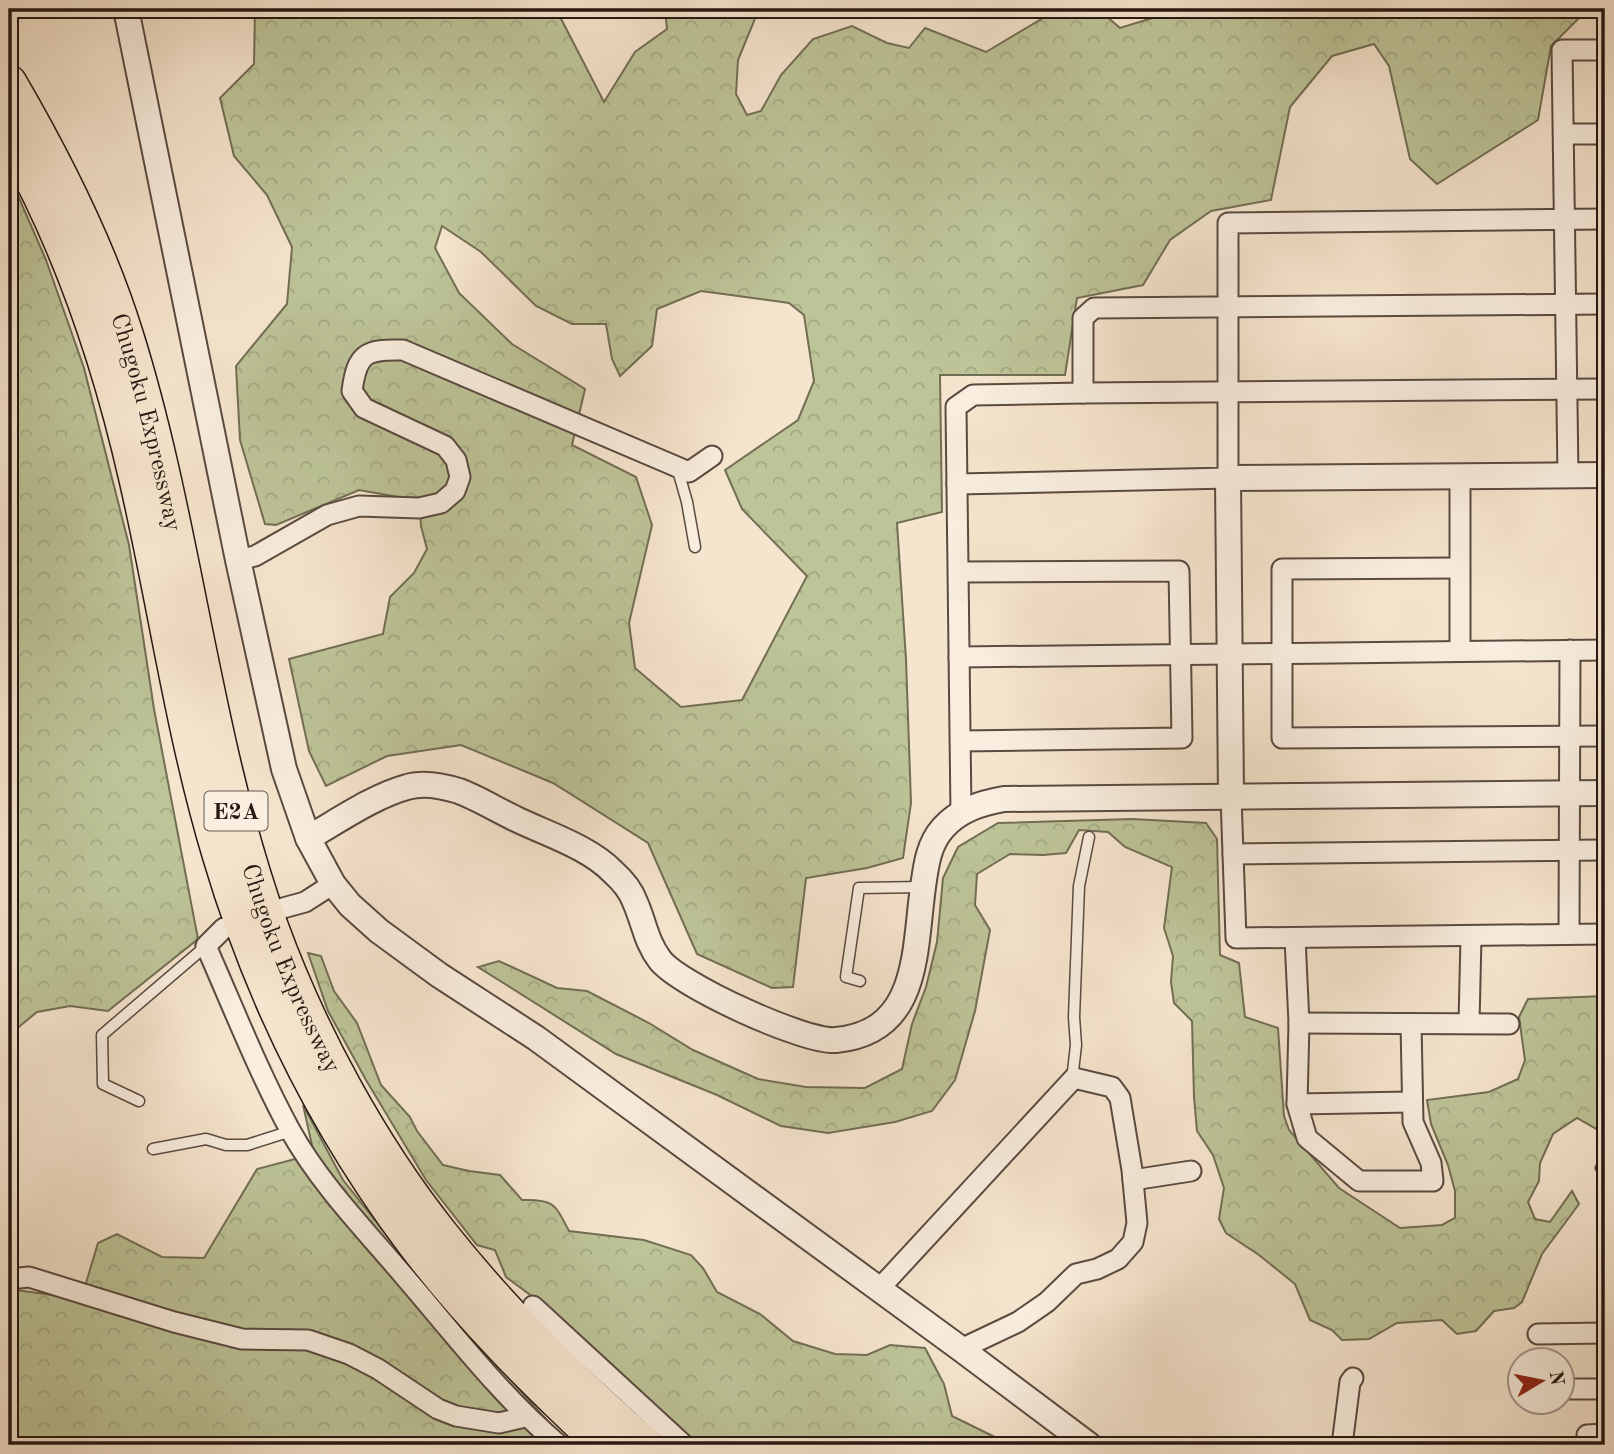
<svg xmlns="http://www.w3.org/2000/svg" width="1614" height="1454" font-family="'Old Standard TT',serif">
	<defs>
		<pattern id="forest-crowns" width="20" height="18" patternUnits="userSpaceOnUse" patternTransform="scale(1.75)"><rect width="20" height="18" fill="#bdc498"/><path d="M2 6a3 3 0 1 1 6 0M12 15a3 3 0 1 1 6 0" fill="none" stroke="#a2a882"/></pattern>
	</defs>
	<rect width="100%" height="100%" fill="#f6e5ce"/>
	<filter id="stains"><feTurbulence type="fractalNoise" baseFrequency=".00286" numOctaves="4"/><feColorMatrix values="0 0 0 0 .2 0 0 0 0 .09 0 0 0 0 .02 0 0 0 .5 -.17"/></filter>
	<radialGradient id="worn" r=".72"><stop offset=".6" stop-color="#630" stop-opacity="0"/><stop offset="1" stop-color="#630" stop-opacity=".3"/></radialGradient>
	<g fill="url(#forest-crowns)" stroke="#726e55" stroke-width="2" fill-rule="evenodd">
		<path d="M255,9H556L604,102L635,52L667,29L665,9H759L738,60L736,94L747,115L761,111L781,75L813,39L852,26L887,43L909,48L925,28L986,52L1058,9H1098L1120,28L1162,15L1169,9H1588L1551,46L1538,120L1437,184L1410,159L1389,66L1374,44L1332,56L1290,107L1271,200L1211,211L1170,240L1143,285L1077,298L1065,375H940L942,512L897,523L906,659L911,803L903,858L867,868L806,878L793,987L772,988L697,954L648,843L553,783L461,745L387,756L326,786L309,751L289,659L383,634L390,597L414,573L427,549L421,526L420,511L398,497L359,490L276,525L265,524L240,440L236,366L287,304L292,247L267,195L234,156L220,98L254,64ZM442,226L481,252L536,306L572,324H606L612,359L620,376L652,346L657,309L701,291L789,303L804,315L814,381L798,420L725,470L742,509L807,576L742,700L681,707L635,668L629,623L652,525L636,477L572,445L585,389L512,344L459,293L435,248Z"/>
		<polygon points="9,175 46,260 84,368 129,545 154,709 198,939 108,1011 70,1006 37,1012 9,1035"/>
		<polygon points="1132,819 1206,823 1217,839 1220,955 1239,963 1245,1017 1278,1028 1284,1116 1289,1130 1339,1188 1400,1228 1442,1225 1455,1218 1455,1191 1448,1165 1431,1124 1427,1100 1489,1092 1518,1079 1525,1060 1519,1017 1528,999 1605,996 1605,1134 1577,1118 1553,1134 1540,1163 1539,1181 1528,1202 1535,1219 1550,1222 1572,1191 1579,1204 1542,1254 1522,1302 1514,1308 1494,1311 1476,1331 1457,1334 1442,1320 1397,1323 1369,1339 1342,1340 1332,1330 1310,1320 1295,1284 1259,1255 1226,1233 1219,1219 1224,1188 1213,1155 1197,1131 1194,1097 1192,1021 1174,1003 1171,982 1173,956 1164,928 1172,867 1125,847 1108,832 1079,830 1066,853 1043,855 1010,854 977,874 975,905 990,930 975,1011 955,1080 932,1111 895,1122 828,1133 781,1126 717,1095 616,1054 478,967 499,961 557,988 587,991 649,1023 693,1050 758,1079 806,1087 865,1088 902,1069 912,1024 926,987 937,942 943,878 958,847 998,823"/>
		<path d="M308,953L321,956L334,991L357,1023L381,1085L410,1117L417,1131L443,1165L469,1171L500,1175L522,1200C554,1199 555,1204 569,1231L644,1240L691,1255L703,1268L717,1292L760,1314L793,1341L835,1354L867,1355L890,1345L925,1348L944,1384L952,1416L1011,1445H670L610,1386L552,1311L506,1277L495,1250L477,1245L426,1180L366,1080L328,1011Z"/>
		<polygon points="303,1105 343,1180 430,1289 552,1426 559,1445 9,1445 9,1289 66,1297 86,1283 98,1243 117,1234 162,1257 204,1258 257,1169 314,1154"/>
	</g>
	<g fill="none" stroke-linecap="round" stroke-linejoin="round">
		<defs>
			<g id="service">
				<polyline points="677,467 687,502 695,547"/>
				<polyline points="860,981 846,977 859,888 922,887"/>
				<polyline points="1072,1080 1076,1045 1074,1017 1079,886 1089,837"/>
				<polyline points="139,1101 103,1084 102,1035 206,946"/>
				<polyline points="153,1149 206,1139 226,1145 247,1145 291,1131"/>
				<polyline points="1601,1168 1605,1168"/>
			</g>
			<g id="minor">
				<polyline points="1564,134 1605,134"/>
				<polyline points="1083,393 1605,389"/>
				<polyline points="1568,475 1562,50 1605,50"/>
				<polyline points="957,484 1228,478 1228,223 1605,219"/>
				<path d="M238,560L255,556L327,515L359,506L419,508L441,503L455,491L460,477L456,460L445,446L364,408L352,391C357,353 366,349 403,350L689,472L712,456"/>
				<polyline points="1459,568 1282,569 1282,738 1605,736"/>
				<polyline points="959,572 1179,571 1182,738 961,741"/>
				<polyline points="1460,651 1460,476"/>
				<polyline points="959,657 1605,650"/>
				<polyline points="1231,797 1236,938 1605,934"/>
				<polyline points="961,813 956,407 973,395 1083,393 1083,318 1094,308 1605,304"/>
				<polyline points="1233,854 1605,850"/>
				<polyline points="283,908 305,902 333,884"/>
				<path d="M224,928L206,946C233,1007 258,1071 290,1130C320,1184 365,1230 404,1276C454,1334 501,1396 559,1445"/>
				<polyline points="1569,934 1570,650"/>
				<polyline points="1295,938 1299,1023 1297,1104 1307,1138 1359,1181 1433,1181 1431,1163 1413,1122 1411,1024"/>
				<polyline points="1299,1023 1509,1024"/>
				<polyline points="1469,1023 1471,937"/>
				<polyline points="1297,1104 1411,1102"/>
				<polyline points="1133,1180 1191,1171"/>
				<polyline points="9,1279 29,1277 174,1322 242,1339 308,1340 349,1354 378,1369 438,1409 456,1416 499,1423 525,1417"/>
				<polyline points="879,1289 1074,1078 1112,1087 1120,1098 1132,1170 1137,1223 1133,1242 1118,1259 1097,1269 1076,1274 1047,1302 1018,1322 961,1349"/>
				<polyline points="533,1306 684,1445"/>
				<polyline points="1538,1334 1605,1333"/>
				<polyline points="1562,1389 1605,1389"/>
				<polyline points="1587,1435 1605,1434"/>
				<polyline points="1342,1445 1350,1382 1353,1378"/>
			</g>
			<g id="tertiary">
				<polyline points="126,9 238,560 284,769 308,838 333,884 350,905 379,931 439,975 536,1038 961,1349 1089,1445"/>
				<polyline points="1231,797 1228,478 1605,475"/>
				<path d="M308,838C338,821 374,796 407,787C423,782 443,786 459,791C478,798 497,810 516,819C547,834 589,847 613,872C622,880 631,891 635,902C644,922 646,942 660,960C679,985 805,1043 836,1040C920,1032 914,951 923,887C926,866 928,845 943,828C959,810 981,803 1004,799L1605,793"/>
			</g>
			<g id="motorway">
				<path id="s1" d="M9,83C55,162 98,247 125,334C186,528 201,734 270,926C309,1033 370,1146 441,1235C502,1312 572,1381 645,1445"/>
				<path d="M9,135C70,242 110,360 137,479C166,604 183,731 220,854C261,993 326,1125 413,1241C469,1315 536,1382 604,1445"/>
			</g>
		</defs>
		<use href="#service" stroke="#5a4a41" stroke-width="13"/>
		<use href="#minor" stroke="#5a4a41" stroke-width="23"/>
		<use href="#tertiary" stroke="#5a4a41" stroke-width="28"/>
		<use href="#motorway" stroke="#261712" stroke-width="38"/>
		<use href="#service" stroke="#f9eedf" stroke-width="10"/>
		<use href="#minor" stroke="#f9eedf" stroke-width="19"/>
		<use href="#tertiary" stroke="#f9eedf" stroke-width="24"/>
		<use href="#motorway" stroke="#f6e5ce" stroke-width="35"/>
	</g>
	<g text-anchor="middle" stroke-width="7" stroke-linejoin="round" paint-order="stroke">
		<rect fill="#f9eedf" stroke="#655850" stroke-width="2" x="204.5" y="791.5" width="63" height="39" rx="5"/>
		<g font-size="23" font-weight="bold" fill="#261712">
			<text x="236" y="819">E2A</text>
		</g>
		<g font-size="24" fill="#261712" stroke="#f9eedf">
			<text dy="8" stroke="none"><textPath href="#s1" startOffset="368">Chugoku Expressway</textPath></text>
			<text dy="8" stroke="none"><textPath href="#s1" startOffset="934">Chugoku Expressway</textPath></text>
		</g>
	</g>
	<rect width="1614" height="1454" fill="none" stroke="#f6e5ce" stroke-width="35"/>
	<rect x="10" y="10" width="1593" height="1433" fill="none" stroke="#261712" stroke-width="3.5"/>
	<rect x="18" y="18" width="1579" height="1419" fill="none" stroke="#261712" stroke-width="2"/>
	<g transform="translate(1541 1381) rotate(80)"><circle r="33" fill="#f9eedf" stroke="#a5988d" stroke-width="2"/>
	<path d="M0-5L12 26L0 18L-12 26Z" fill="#8f2418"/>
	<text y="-10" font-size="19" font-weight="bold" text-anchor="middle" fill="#261712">N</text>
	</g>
	<rect width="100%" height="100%" filter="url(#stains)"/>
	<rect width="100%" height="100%" fill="url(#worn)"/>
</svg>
